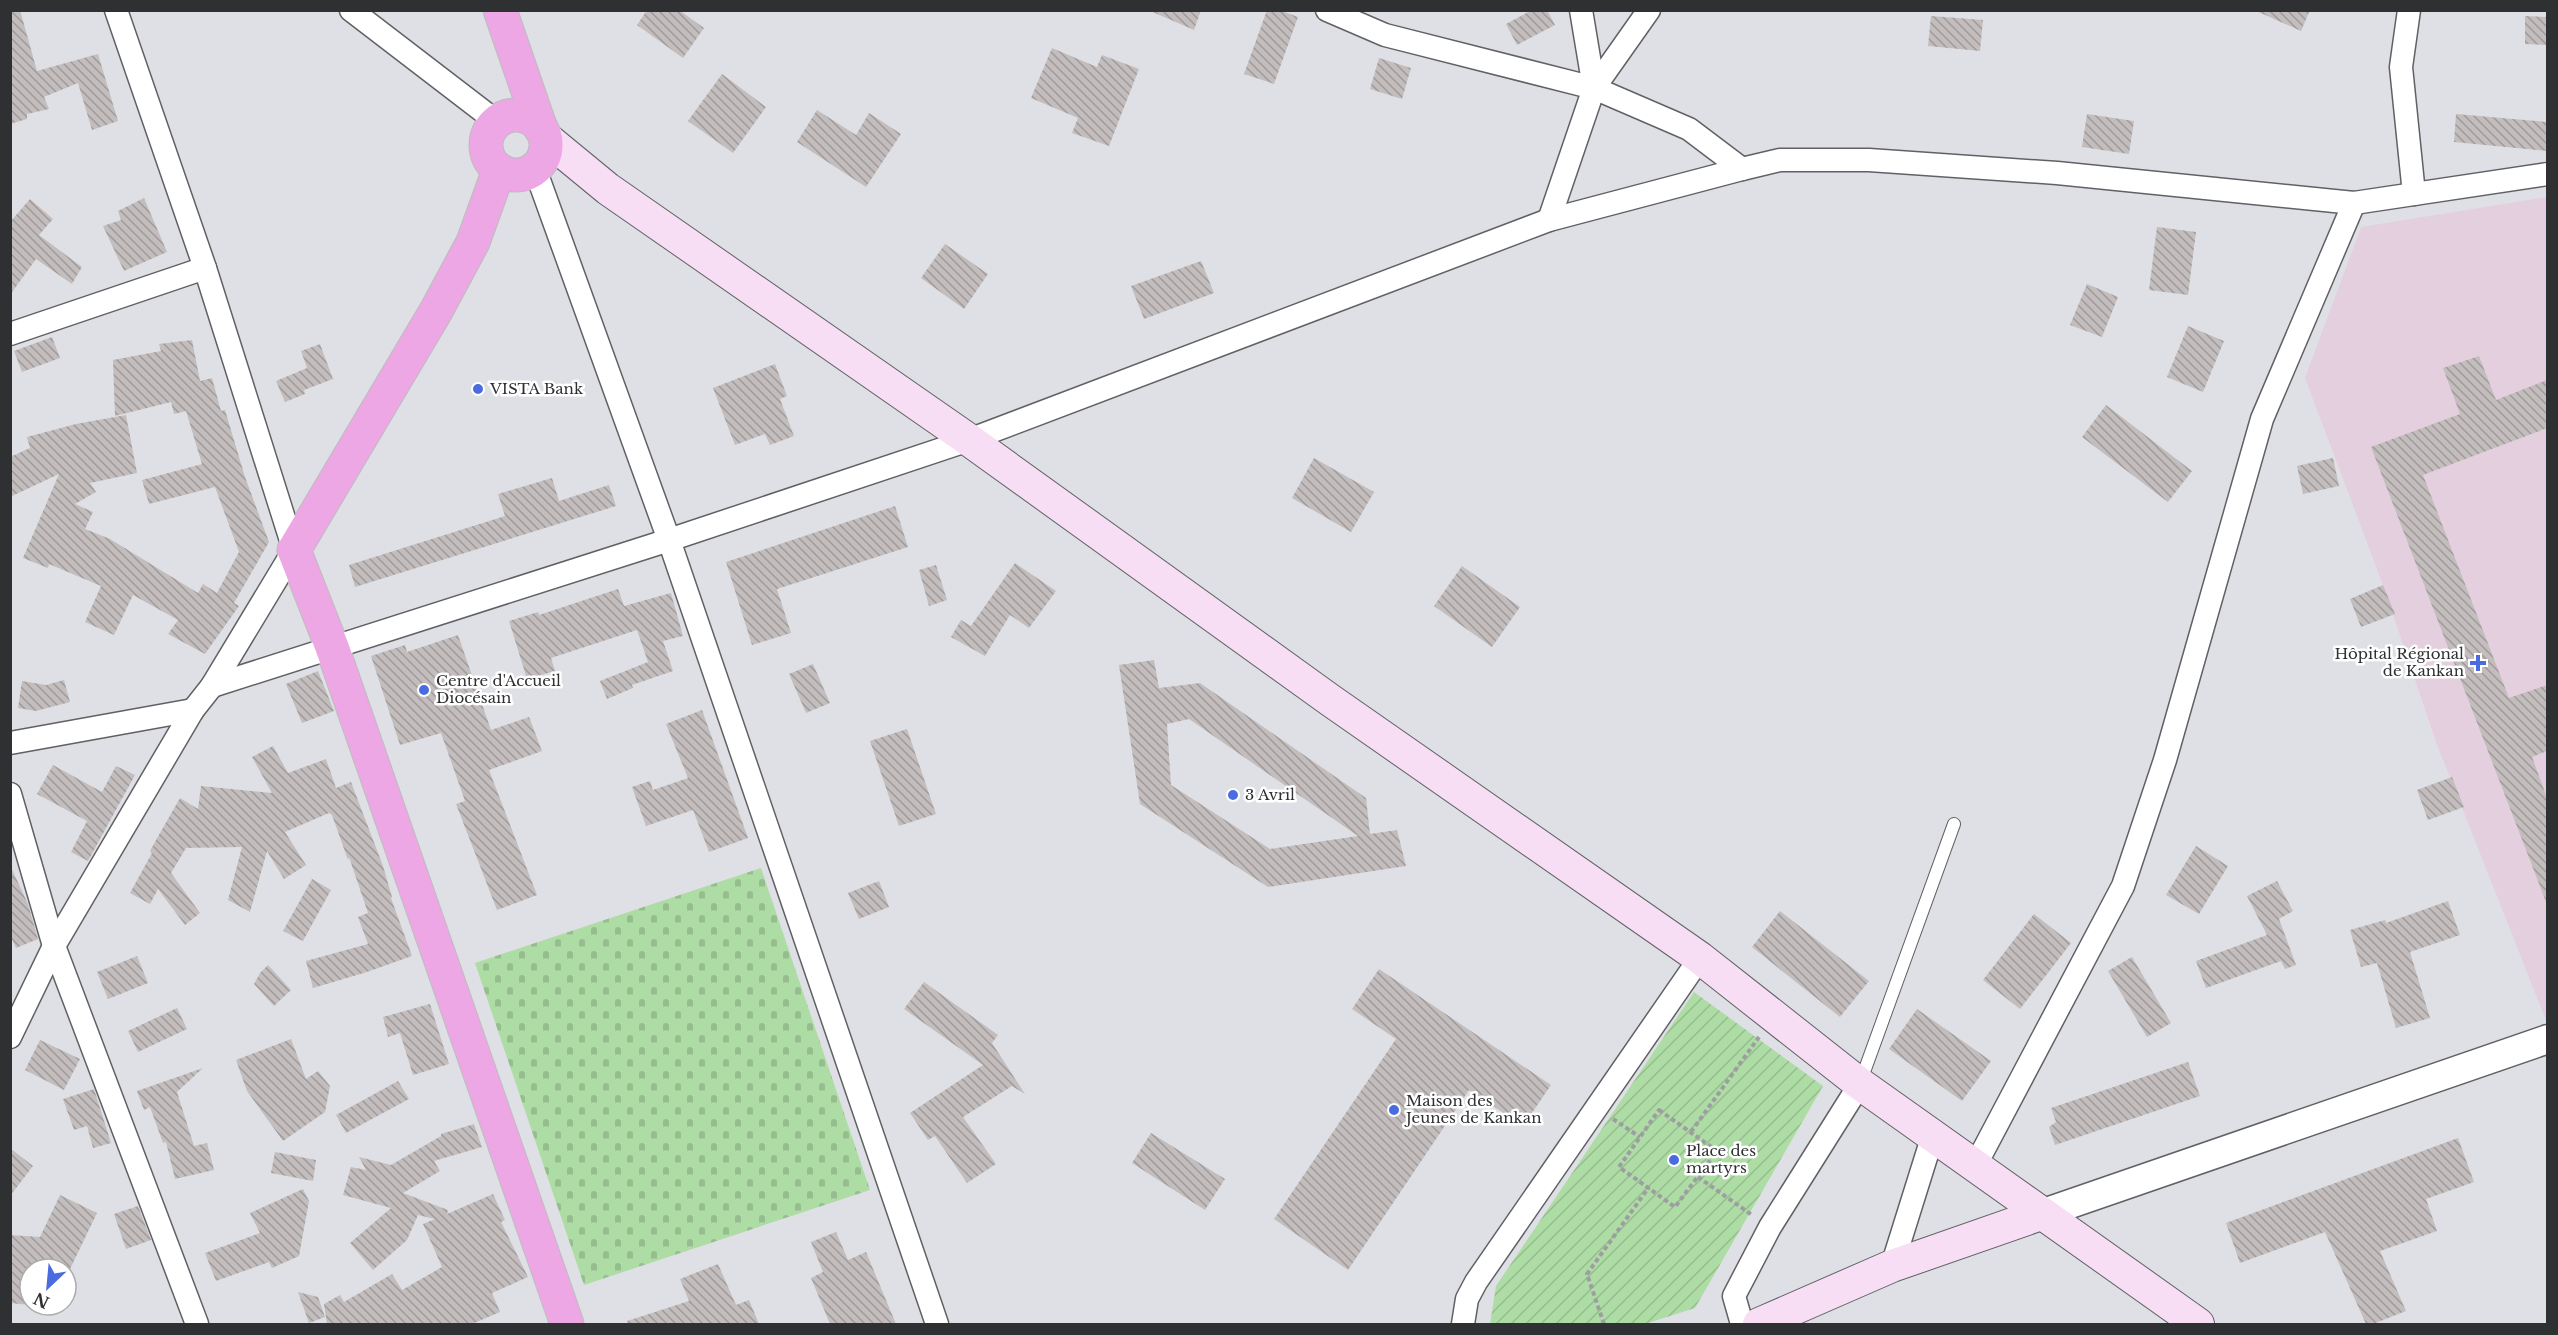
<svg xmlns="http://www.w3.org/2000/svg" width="2558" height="1335" font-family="'Libre Baskerville',serif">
	<defs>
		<pattern id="cemetery-stones" width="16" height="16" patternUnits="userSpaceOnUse" patternTransform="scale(1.5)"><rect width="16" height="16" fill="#aedca5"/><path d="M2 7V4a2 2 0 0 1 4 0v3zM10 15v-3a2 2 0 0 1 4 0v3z" fill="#96bd8e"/></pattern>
		<pattern id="garden-furrows" width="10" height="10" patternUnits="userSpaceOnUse" patternTransform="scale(1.5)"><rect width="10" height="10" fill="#aedca5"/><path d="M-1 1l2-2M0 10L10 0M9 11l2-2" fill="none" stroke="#96bd8e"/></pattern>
		<pattern id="building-back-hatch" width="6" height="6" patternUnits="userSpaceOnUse" patternTransform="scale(1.5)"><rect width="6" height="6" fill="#c3bebd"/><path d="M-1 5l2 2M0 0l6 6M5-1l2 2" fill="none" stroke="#9f9b9a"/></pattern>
	</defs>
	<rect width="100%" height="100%" fill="#dfe0e5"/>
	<polygon fill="#e4cfde" points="2547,197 2547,1023 2436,742 2383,585 2305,378 2361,227"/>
	<polygon fill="url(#cemetery-stones)" points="761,868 870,1190 584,1285 475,963"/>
	<polygon fill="url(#garden-furrows)" points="1694,992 1823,1086 1695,1308 1645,1324 1490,1324 1496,1286"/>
	<g fill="url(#building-back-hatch)" fill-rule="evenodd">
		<polygon points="10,10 20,10 37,71 98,54 118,121 92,130 78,83 44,97 49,109 27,114 27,119 10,124"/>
		<polygon points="647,10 679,10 704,28 683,58 637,25"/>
		<polygon points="1148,10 1201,10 1194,30"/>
		<polygon points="1267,10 1279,10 1298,17 1274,84 1244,74"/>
		<polygon points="1532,10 1547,10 1555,25 1517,45 1506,24"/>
		<polygon points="2254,10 2310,10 2301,31"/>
		<polygon points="1931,16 1983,20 1980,51 1928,46"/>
		<polygon points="2525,16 2547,17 2547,45 2525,44"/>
		<polygon points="1052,48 1097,67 1102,55 1139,69 1109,146 1072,133 1078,118 1031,98"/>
		<polygon points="1379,58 1411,68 1402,99 1370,89"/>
		<polygon points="722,74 766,107 733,153 688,121"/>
		<polygon points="817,110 856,135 869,113 901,134 866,187 797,142"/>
		<polygon points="2087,114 2134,121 2129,154 2082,147"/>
		<polygon points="2456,114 2547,122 2547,151 2454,142"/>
		<polygon points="144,198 167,252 124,271 103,226 121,220 118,211"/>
		<polygon points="30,199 53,219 39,235 82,267 72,284 36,259 10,295 10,222"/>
		<polygon points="2157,227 2196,232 2188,295 2149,290"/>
		<polygon points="945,244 988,274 964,309 921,278"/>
		<polygon points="1201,261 1214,293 1144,319 1131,286"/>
		<polygon points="2087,284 2118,297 2102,337 2070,325"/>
		<polygon points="2188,326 2224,341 2203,392 2167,377"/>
		<polygon points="52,337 60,358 22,372 14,351"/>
		<polygon points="192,340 200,381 212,378 221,411 225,410 245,477 269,542 234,603 239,606 205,654 168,634 178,620 133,595 114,635 85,622 101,586 49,564 48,568 23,558 59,474 10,497 10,457 30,448 27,437 76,424 126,415 137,473 90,483 96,492 75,504 93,512 85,529 110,539 198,593 203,584 217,593 239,552 215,487 149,504 142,480 202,464 186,411 174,414 171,402 115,416 113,360 161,351 159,344"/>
		<polygon points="320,344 333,379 304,390 305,394 285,402 276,381 307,368 301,351"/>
		<polygon points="2479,356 2496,400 2547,380 2547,428 2423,475 2509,698 2547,685 2547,751 2532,757 2547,798 2546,902 2371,447 2460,414 2443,368"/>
		<polygon points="775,364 787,396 780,399 794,436 770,445 765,434 735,445 713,388"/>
		<polygon points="2106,405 2192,471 2168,502 2082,437"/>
		<polygon points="1314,458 1374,492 1351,532 1292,498"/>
		<polygon points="2333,458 2339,486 2303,494 2297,466"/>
		<polygon points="552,478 559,501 609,485 616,506 355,587 349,565 505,516 498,494"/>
		<polygon points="895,506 908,547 777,589 791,633 752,645 726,562"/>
		<polygon points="1015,563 1056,591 1029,628 1010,615 985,656 951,637 961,620 971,626"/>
		<polygon points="936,565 947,600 929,606 919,570"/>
		<polygon points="1462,566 1520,607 1492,647 1434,606"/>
		<polygon points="2383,585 2395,614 2361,627 2350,599"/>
		<polygon points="618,589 624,606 671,593 683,636 663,641 673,671 632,685 633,688 607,699 600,681 648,662 637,630 551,658 555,671 527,679 509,621 538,612 539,615"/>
		<polygon points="458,635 491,730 529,717 542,751 489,770 537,895 497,910 456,804 465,801 441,733 400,745 371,656 405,645 407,652"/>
		<path d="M1154,660L1159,688L1200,683L1366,798L1370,834L1397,830L1406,866L1268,887L1140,804L1119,665ZM1189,719L1358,836L1270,849L1171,785L1167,724Z"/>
		<polygon points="813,664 830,703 806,713 789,674"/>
		<polygon points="318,671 334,711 302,723 286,684"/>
		<polygon points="64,680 70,702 36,711 18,708 22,681 46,685"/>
		<polygon points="702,710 748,838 709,852 693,810 646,826 632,787 650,781 653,790 688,778 666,724"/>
		<polygon points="907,729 936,814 899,826 870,741"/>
		<polygon points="273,746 288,773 326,759 336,788 351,782 383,866 392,897 391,898 412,956 367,972 313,988 306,961 368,944 358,917 368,913 349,857 348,860 332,815 329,813 285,832 306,865 284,879 267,851 250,912 228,900 242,847 186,848 171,873 200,913 185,925 158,889 150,904 130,893 152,853 150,851 156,840 180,798 198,809 201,786 272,793 252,757"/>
		<polygon points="53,765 102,792 116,766 135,775 88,861 71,852 87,821 37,794"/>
		<polygon points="2452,777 2464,807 2428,820 2417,790"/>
		<polygon points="2196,846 2228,866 2199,914 2166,895"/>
		<polygon points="10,865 28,904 38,939 16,948 10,935"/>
		<polygon points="312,879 331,890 303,941 283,931"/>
		<polygon points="879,881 889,907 859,919 848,893"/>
		<polygon points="2277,881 2293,911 2279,919 2296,965 2285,969 2281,961 2206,988 2196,961 2267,935 2247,896"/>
		<polygon points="2448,901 2460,935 2410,952 2430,1018 2396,1028 2377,963 2361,967 2350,930 2385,920 2386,923"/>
		<polygon points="1780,911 1869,981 1840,1017 1752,947"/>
		<polygon points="2034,914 2071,943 2020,1009 1983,980"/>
		<polygon points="137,956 148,983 108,999 97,972"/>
		<polygon points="2132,957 2171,1023 2147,1037 2108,971"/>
		<polygon points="268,965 291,990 274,1006 254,984 260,973"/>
		<polygon points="1379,969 1551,1085 1523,1126 1469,1090 1348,1270 1274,1219 1396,1039 1352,1009"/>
		<polygon points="924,982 998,1035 992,1043 1025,1094 1012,1086 963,1117 996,1164 967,1183 935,1136 928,1140 910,1113 983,1065 904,1009"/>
		<polygon points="430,1004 449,1064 413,1075 400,1033 388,1037 383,1017"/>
		<polygon points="177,1008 187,1029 138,1052 128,1031"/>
		<polygon points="1917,1009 1991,1061 1962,1101 1889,1049"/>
		<polygon points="291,1039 306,1079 318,1071 330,1086 325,1112 283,1141 247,1091 236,1060"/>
		<polygon points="40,1040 80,1059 64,1090 25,1070"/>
		<polygon points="2188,1062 2200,1096 2055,1145 2049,1127 2056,1122 2051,1108"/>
		<polygon points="203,1068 177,1092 194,1146 207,1143 214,1170 175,1179 166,1142 163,1143 150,1107 144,1110 137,1091"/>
		<polygon points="398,1081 409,1099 346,1133 336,1115"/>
		<polygon points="94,1089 111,1143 93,1148 87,1126 74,1130 63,1099"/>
		<polygon points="474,1124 482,1147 434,1161 440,1171 403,1193 448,1210 447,1214 493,1194 505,1220 501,1222 528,1277 492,1293 500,1312 472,1324 327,1324 324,1304 340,1295 344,1302 392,1274 402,1290 442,1267 423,1224 435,1219 418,1215 407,1240 373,1270 350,1243 391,1208 343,1195 351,1167 366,1170 359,1157 391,1165 441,1136 441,1134"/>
		<polygon points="1151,1133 1225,1179 1205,1210 1132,1163"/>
		<polygon points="2458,1138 2474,1182 2426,1199 2437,1231 2380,1251 2406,1311 2373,1324 2366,1324 2325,1232 2240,1263 2226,1223"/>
		<polygon points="10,1148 33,1166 10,1196"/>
		<polygon points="275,1152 316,1160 313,1181 271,1173"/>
		<polygon points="303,1189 309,1201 299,1256 272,1268 269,1262 216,1281 205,1253 260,1233 250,1213"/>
		<polygon points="60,1195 97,1213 70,1269 30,1269 30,1305 10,1303 10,1235 40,1237"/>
		<polygon points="138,1206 151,1240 126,1249 114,1214"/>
		<polygon points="836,1232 848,1260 866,1252 896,1324 830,1324 811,1278 823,1272 811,1242"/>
		<polygon points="718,1264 736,1305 749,1300 759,1324 628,1324 627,1321 689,1301 680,1279"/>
		<polygon points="298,1292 318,1297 325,1317 309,1323"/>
	</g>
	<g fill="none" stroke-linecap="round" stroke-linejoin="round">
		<defs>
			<polyline id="service" points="1860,1083 1954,824"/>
			<g id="minor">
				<polyline points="351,10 497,122"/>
				<polyline points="1327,10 1385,35 1594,88 1689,129 1742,169"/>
				<polyline points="1581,10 1594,88"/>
				<polyline points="2409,10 2401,67 2414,194"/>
				<polyline points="535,169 669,540 937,1324"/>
				<polyline points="1549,220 1594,88 1649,10"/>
				<polyline points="10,334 205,268"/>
				<polyline points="212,686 669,540 969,440 1549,220 1742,169 1780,160 1869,160 2057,173 2354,203 2548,174"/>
				<polyline points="10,743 193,710"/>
				<polyline points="10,794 54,946 197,1324"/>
				<polyline points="10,1037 54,946 193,710 212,686 294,550 205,268 116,10"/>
				<polyline points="1975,1166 2123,886 2165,760 2262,419 2354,203"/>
				<polyline points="1892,1266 1933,1135"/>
				<polyline points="1463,1324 1467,1299 1476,1282 1700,958"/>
				<polyline points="1742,1324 1734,1296 1770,1227 1860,1084"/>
			</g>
			<polyline id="tertiary" points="2041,1214 2548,1039"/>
			<g id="secondary">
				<polyline points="546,138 608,189 969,440 1330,700 1700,958 1860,1084 2198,1324"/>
				<polyline points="1759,1324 1892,1266 2041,1214"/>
			</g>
			<g id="trunk">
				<polyline points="500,10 541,129"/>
				<circle cx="516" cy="145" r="30"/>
				<polyline points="499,170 473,242 436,311 294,550 332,647 567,1324"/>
			</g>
		</defs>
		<use href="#service" stroke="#606165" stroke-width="14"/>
		<use href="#minor" stroke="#606165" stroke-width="25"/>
		<use href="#tertiary" stroke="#606165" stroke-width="31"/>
		<use href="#secondary" stroke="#606165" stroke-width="34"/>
		<use href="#trunk" stroke="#bcbdbd" stroke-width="35"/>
		<g stroke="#9d9ea2" stroke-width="4" stroke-dasharray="4.5 3" stroke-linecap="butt">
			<polygon points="1659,1110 1717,1151 1675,1207 1619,1167"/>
			<polyline points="1613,1119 1640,1137"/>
			<polyline points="1691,1132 1759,1037"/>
			<polyline points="1698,1177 1752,1215"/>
			<polyline points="1604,1324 1587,1274 1649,1187"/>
		</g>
		<use href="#service" stroke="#fff" stroke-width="12"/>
		<use href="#minor" stroke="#fff" stroke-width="22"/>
		<use href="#tertiary" stroke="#fff" stroke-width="28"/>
		<use href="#secondary" stroke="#f8def5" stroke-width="32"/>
		<use href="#trunk" stroke="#eca7e4" stroke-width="33"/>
	</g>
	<g fill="#4a6ce0" stroke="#fff" stroke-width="2">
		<circle cx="478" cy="389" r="6"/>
		<path d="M2475 654h6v6h6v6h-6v6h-6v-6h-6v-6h6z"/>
		<circle cx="424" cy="690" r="6"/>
		<circle cx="1233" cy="795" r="6"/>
		<circle cx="1394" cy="1110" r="6"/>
		<circle cx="1674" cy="1160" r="6"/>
	</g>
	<g text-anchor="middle" stroke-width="5" stroke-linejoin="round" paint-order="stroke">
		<g font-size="15" fill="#2f3032" stroke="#fff" text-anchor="start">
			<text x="490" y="394">VISTA Bank</text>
			<text x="2464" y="659" text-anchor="end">Hôpital Régional<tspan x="2464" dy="17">de Kankan</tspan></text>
			<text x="436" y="686">Centre d'Accueil<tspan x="436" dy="17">Diocésain</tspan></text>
			<text x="1245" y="800">3 Avril</text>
			<text x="1406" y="1106">Maison des<tspan x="1406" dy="17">Jeunes de Kankan</tspan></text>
			<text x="1686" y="1156">Place des<tspan x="1686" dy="17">martyrs</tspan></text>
		</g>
	</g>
	<rect width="2558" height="1335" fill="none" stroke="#2f3032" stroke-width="24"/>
	<g transform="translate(48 1287) rotate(206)"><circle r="28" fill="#ffffff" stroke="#acacad" stroke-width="1.5"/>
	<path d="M0-4.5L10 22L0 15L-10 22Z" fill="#4a6ce0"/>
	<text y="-9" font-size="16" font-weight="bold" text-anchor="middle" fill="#2f3032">N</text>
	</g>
</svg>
